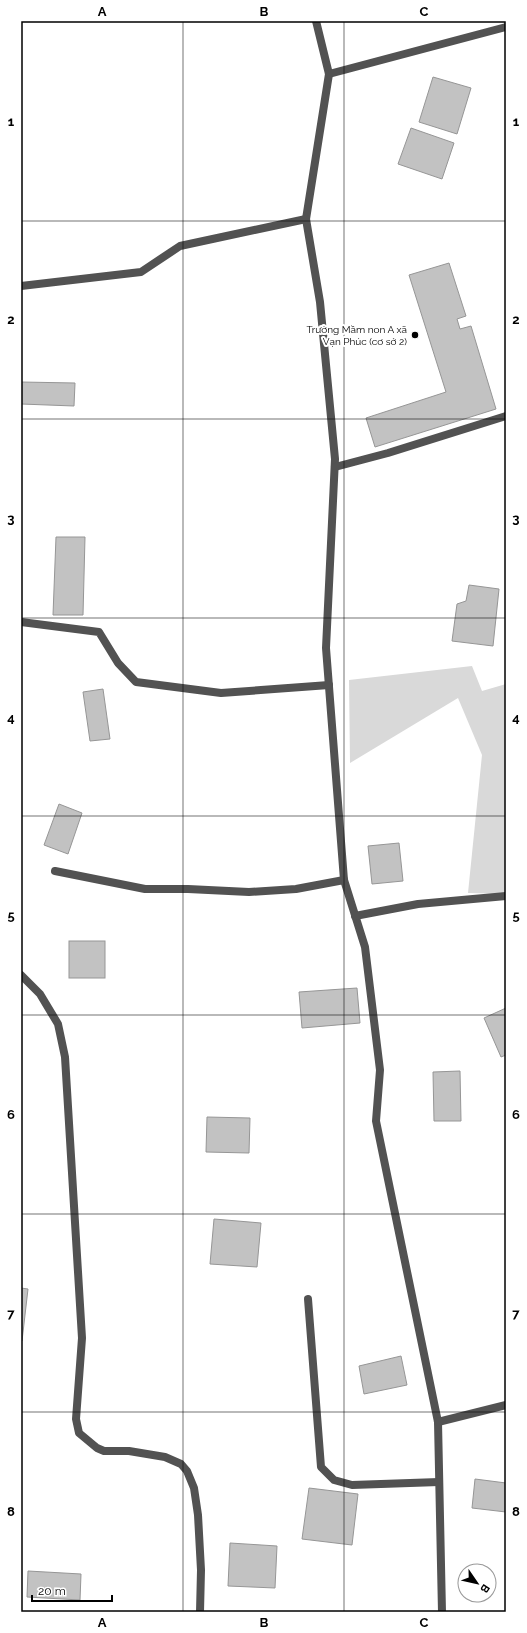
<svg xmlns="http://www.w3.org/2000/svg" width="527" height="1633" font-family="Raleway,sans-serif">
	<rect width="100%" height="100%" fill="#fff"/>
	<polygon fill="#d9d9d9" points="472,666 482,691 506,684 506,894 468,893 482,755 458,698 350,763 349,680"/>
	<g fill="#c2c2c2" stroke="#969696">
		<polygon points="433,77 471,88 457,134 419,122"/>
		<polygon points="411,128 454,143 442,179 398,164"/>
		<polygon points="449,263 466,316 457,319 460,329 471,326 496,409 375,447 366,418 446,392 409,275"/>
		<polygon points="21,382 75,383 74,406 21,404"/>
		<polygon points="56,537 85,537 83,615 53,615"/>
		<polygon points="469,585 499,589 493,646 452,641 457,604 466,601"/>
		<polygon points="103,689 110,739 90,741 83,692"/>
		<polygon points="59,804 82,813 68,854 44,845"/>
		<polygon points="399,843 403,881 372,884 368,846"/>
		<rect x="69" y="941" width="36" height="37"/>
		<polygon points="357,988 360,1023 302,1028 299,992"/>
		<polygon points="506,1008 506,1055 501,1057 484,1018"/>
		<polygon points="460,1071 461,1121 434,1121 433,1072"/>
		<polygon points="207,1117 250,1118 249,1153 206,1152"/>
		<polygon points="214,1219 261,1223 257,1267 210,1264"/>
		<polygon points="21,1288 28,1289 22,1341 21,1340"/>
		<polygon points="401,1356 407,1385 364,1394 359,1366"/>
		<polygon points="475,1479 506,1483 506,1512 472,1508"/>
		<polygon points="309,1488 358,1494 352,1545 302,1539"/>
		<polygon points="230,1543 277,1546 275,1588 228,1586"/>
		<polygon points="28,1571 81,1574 80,1600 27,1597"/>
	</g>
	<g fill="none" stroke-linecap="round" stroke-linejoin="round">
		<g stroke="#525252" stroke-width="8">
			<polyline points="316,21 329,74 306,219 320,302 335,459 326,648 344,880 365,947 380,1070 376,1121 438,1422 442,1612"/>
			<polyline points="329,74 506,27"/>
			<polyline points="21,286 141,272 180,246 306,219"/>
			<polyline points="335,467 388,453 506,416"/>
			<polyline points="21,622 99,632 118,663 136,682 221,693 329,685"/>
			<polyline points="55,871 145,889 188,889 249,892 296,889 344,880"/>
			<polyline points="355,916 418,904 506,896"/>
			<polyline points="21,975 40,994 58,1024 65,1057 82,1338 76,1419 79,1433 97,1448 104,1451 129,1451 165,1457 181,1464 187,1471 194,1488 198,1515 201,1570 200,1612"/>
			<polyline points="308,1299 321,1467 334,1480 352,1485 439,1482"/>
			<polyline points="438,1422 506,1405"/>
		</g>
	</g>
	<path fill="none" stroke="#000" stroke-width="1" stroke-opacity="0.55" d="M183,21V1612M344,21V1612M21,221H506M21,419H506M21,618H506M21,816H506M21,1015H506M21,1214H506M21,1412H506"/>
	<circle fill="#000" stroke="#fff" stroke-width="1.5" cx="415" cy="335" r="4"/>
	<g text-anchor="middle" stroke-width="4" stroke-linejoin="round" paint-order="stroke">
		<g font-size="10" fill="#000" stroke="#fff" text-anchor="end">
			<text x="407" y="333">Trường Mầm non A xã<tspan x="407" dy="12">Vạn Phúc (cơ sở 2)</tspan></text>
		</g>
	</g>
	<rect width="527" height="1633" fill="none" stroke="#ffffff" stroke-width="44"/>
	<g transform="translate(477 1583) rotate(124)"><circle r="19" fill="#ffffff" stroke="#999999"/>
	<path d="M0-3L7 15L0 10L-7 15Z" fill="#000000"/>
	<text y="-6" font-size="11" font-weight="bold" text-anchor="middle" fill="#000000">B</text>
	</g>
	<path d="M32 1595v6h80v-6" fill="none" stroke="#000000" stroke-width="2"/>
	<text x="38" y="1595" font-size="12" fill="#000000" stroke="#ffffff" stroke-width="3" paint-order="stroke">20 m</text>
	<rect x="22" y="22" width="483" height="1589" fill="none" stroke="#000" stroke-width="1.5"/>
	<g font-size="13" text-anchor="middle" font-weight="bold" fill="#000">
		<text x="102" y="16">A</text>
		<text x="264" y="16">B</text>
		<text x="424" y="16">C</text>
		<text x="11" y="126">1</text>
		<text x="516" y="126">1</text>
		<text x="11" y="324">2</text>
		<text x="516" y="324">2</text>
		<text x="11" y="523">3</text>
		<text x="516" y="523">3</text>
		<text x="11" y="722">4</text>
		<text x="516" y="722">4</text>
		<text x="11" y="920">5</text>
		<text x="516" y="920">5</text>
		<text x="11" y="1119">6</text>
		<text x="516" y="1119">6</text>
		<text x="11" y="1318">7</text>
		<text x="516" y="1318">7</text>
		<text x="11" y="1516">8</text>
		<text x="516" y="1516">8</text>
		<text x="102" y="1627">A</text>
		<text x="264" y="1627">B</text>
		<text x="424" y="1627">C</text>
	</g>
</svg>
